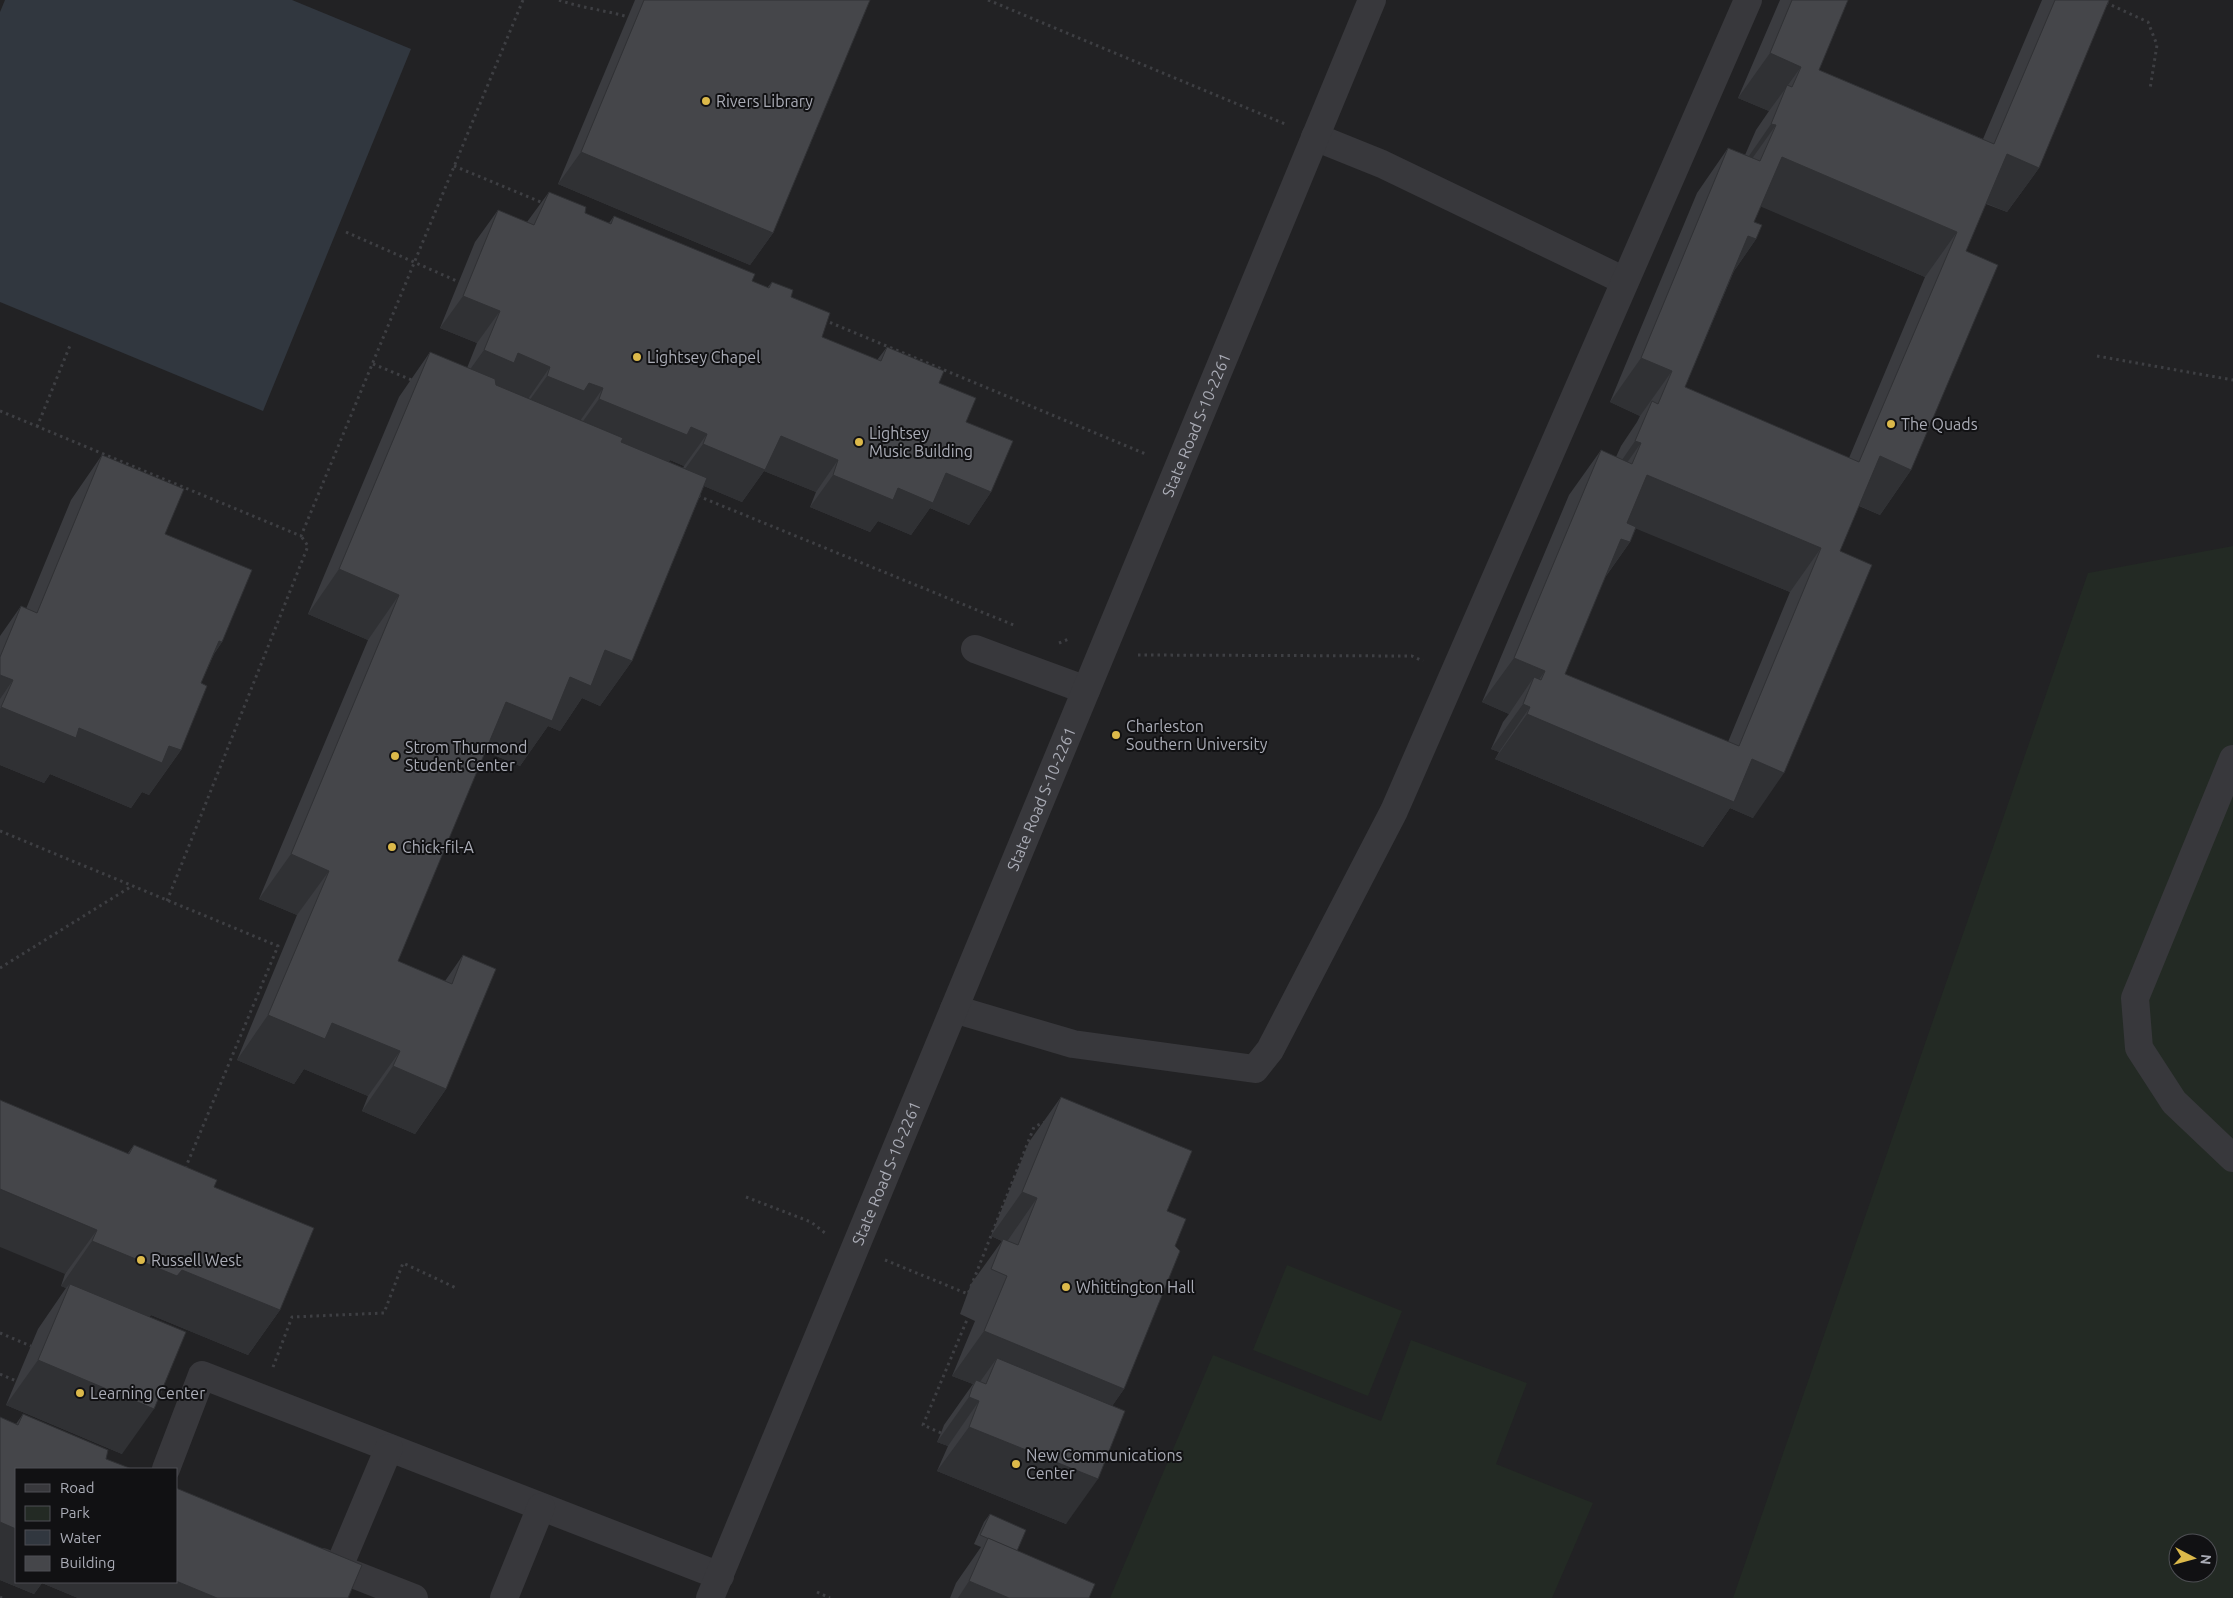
<svg xmlns="http://www.w3.org/2000/svg" width="2233" height="1598" font-family="Ubuntu,sans-serif">
	<rect width="100%" height="100%" fill="#161618"/>
	<path fill="#222224" fill-rule="evenodd" d="M0,0H2233V1598H0ZM16,1469H176V1582H16ZM2178,1543H2208V1573H2178Z"/>
	<g fill="#232a24" fill-rule="evenodd">
		<path d="M2233,546V1598H1733L2088,573ZM2178,1543H2208V1573H2178Z"/>
		<polygon points="1287,1265 1402,1311 1368,1396 1253,1350"/>
		<polygon points="1411,1340 1527,1383 1496,1464 1593,1503 1552,1598 1110,1598 1213,1355 1381,1421"/>
	</g>
	<polygon fill="#31373f" points="5,0 292,0 411,49 263,411 0,302 0,12"/>
	<g fill="none" stroke-linecap="round" stroke-linejoin="round">
		<g stroke="#3e3f43" stroke-width="3" stroke-dasharray="2.5 4" stroke-linecap="butt">
			<path d="M559,0C581,8 605,10 628,17"/>
			<polyline points="988,0 1285,124"/>
			<polyline points="2100,0 2148,22 2157,45 2150,89"/>
			<polyline points="454,166 543,203"/>
			<polyline points="346,232 459,282"/>
			<polyline points="824,320 1148,455"/>
			<polyline points="2097,356 2233,380"/>
			<polyline points="373,364 414,381"/>
			<polyline points="0,411 301,536 523,0"/>
			<polyline points="37,427 71,343"/>
			<polyline points="698,496 1016,626"/>
			<polyline points="1059,643 1071,638"/>
			<polyline points="1138,655 1412,656 1423,661"/>
			<polyline points="0,831 278,946 185,1169"/>
			<polyline points="167,901 308,546 301,536"/>
			<polyline points="0,968 132,886"/>
			<polyline points="746,1197 811,1222 825,1233"/>
			<polyline points="885,1260 968,1294 1034,1127 1045,1122"/>
			<polyline points="0,1333 31,1346"/>
			<polyline points="273,1367 292,1317 384,1313 403,1263 456,1288"/>
			<polyline points="0,1374 16,1381"/>
			<polyline points="941,1433 923,1425 969,1315"/>
			<polyline points="817,1592 830,1598"/>
			<polyline points="0,1597 2,1598"/>
		</g>
		<g stroke="#38383c" stroke-width="28">
			<polyline points="1315,137 1382,164 1625,281"/>
			<polyline points="975,649 1086,690"/>
			<polyline points="2233,759 2135,998 2139,1048 2174,1102 2233,1158"/>
			<polyline points="954,1009 1073,1044 1255,1069 1270,1050 1394,811 1748,0"/>
			<polyline points="166,1469 202,1375 720,1576"/>
			<polyline points="322,1562 414,1598"/>
			<polyline points="338,1569 389,1448"/>
			<polyline points="504,1598 541,1507"/>
			<path id="s1" d="M710,1598L1372,0"/>
		</g>
	</g>
	<g fill="#3b3c40" fill-rule="evenodd">
		<polygon points="635,0 870,0 773,233 750,265 558,184"/>
		<path d="M1780,0H1848L1819,70L1983,139L2042,0H2109L2039,168L2007,212L1986,204L1966,251L1911,470L1880,515L1859,506L1840,551L1753,818L1730,808L1703,847L1495,759L1499,752L1491,749L1503,722L1509,714L1482,702L1569,495L1601,450L1616,457L1621,446L1637,422L1640,416L1610,402L1697,193L1728,148L1745,155L1756,130L1769,111L1738,98ZM1761,206L1925,277L1849,458L1685,387L1734,271L1756,239L1754,222ZM1636,528L1790,592L1728,742L1565,674L1604,579L1630,542Z"/>
		<path d="M549,192L585,213L609,223L614,216L752,281L767,288L772,282L791,297L822,337L877,360L887,347L939,383L966,422L991,492L969,525L930,508L911,535L878,521L870,532L810,507L816,492L764,471L742,502L704,486L632,661L600,706L582,698L560,731L548,726L520,766L485,751L398,961L445,981L463,955L446,1089L415,1134L362,1111L368,1096L304,1069L294,1084L237,1060L297,915L259,899L368,640L308,614L399,397L430,352L467,368L477,343L440,328L475,242L498,210L527,222ZM670,460L684,466L683,468L669,462Z"/>
		<polygon points="102,455 165,534 222,642 214,654 201,683 181,750 149,795 142,792 131,808 50,774 44,783 0,765 0,636 21,606 26,609 71,500"/>
		<polygon points="1061,1097 1167,1211 1175,1246 1124,1389 1112,1406 1066,1524 937,1471 948,1446 937,1442 941,1433 944,1425 973,1384 952,1376 975,1321 960,1314 971,1284 1002,1241 991,1236 1029,1142"/>
		<polygon points="134,1145 214,1187 280,1310 248,1355 151,1315 149,1317 122,1454 6,1405 38,1329 66,1288 61,1286 65,1274 128,1153"/>
		<polygon points="23,1414 106,1459 348,1598 78,1598 42,1583 34,1594 0,1580 0,1417 16,1424"/>
		<polygon points="990,1514 1017,1551 1089,1598 950,1598 956,1583 981,1547 974,1544 984,1522"/>
	</g>
	<g fill="#303134">
		<polygon points="1770,53 1801,67 1769,111 1738,98"/>
		<polygon points="1771,124 1776,125 1744,170 1740,169"/>
		<polygon points="581,152 773,233 750,265 558,184"/>
		<polygon points="2007,154 2039,168 2007,212 1976,199"/>
		<polygon points="1782,157 1957,232 1925,277 1750,202"/>
		<polygon points="1748,236 1756,239 1725,284"/>
		<polygon points="463,296 500,311 477,343 440,328"/>
		<polygon points="484,350 518,353 550,367 528,399 461,382"/>
		<polygon points="1641,358 1672,371 1640,416 1610,402"/>
		<polygon points="547,376 589,383 603,388 580,421 524,408"/>
		<polygon points="599,399 691,427 707,434 684,466 670,460 665,467 576,431"/>
		<polygon points="781,436 838,460 816,492 764,471 742,502 680,476 703,444"/>
		<polygon points="1635,441 1641,443 1609,488 1604,486"/>
		<polygon points="1880,456 1911,470 1880,515 1849,501"/>
		<polygon points="946,473 991,492 969,525 930,508 911,535 878,521 870,532 810,507 833,475 898,488"/>
		<polygon points="1647,475 1821,548 1790,592 1615,520"/>
		<polygon points="1621,539 1630,542 1598,587"/>
		<polygon points="339,569 399,595 368,640 308,614"/>
		<polygon points="219,641 222,642 191,687"/>
		<polygon points="605,650 632,661 600,706 582,698 560,731 548,726 520,766 474,747 506,702 570,677"/>
		<polygon points="1514,658 1545,671 1524,701 1534,677 1509,714 1482,702"/>
		<polygon points="0,675 13,680 0,699"/>
		<polygon points="1523,704 1530,707 1499,752 1491,749"/>
		<polygon points="1,707 79,728 169,746 181,750 149,795 142,792 131,808 50,774 44,783 0,765 0,709"/>
		<polygon points="1527,714 1752,759 1784,773 1753,818 1730,808 1703,847 1495,759"/>
		<polygon points="291,854 329,871 297,915 259,899"/>
		<polygon points="268,1015 332,1023 400,1051 368,1096 304,1069 294,1084 237,1060"/>
		<polygon points="393,1066 446,1089 415,1134 362,1111"/>
		<polygon points="0,1189 97,1230 65,1274 0,1247"/>
		<polygon points="1022,1192 1037,1198 1006,1243 1003,1239 1002,1241 991,1236"/>
		<polygon points="92,1241 182,1270 280,1310 248,1355 151,1315 145,1321 70,1284 66,1288 61,1286"/>
		<polygon points="984,1331 1124,1389 1093,1434 986,1384 997,1358 977,1386 976,1380 973,1384 952,1376"/>
		<polygon points="38,1360 154,1409 122,1454 6,1405"/>
		<polygon points="969,1397 979,1401 948,1446 937,1442"/>
		<polygon points="969,1427 1098,1479 1066,1524 937,1471"/>
		<polygon points="0,1522 16,1529 16,1582 176,1581 217,1598 78,1598 42,1583 34,1594 0,1580"/>
		<polygon points="969,1581 1009,1598 958,1598"/>
	</g>
	<g fill="#45464a" stroke="#303134" fill-rule="evenodd">
		<polygon points="644,0 870,0 773,233 581,152"/>
		<path d="M1792,0H1848L1819,70L1994,144L2055,0H2109L2039,168L2007,154L1966,251L1998,265L1911,470L1880,456L1840,551L1872,565L1784,773L1752,759L1734,802L1527,714L1530,707L1523,704L1534,677L1541,680L1545,671L1514,658L1601,450L1632,464L1641,443L1635,441L1652,401L1658,404L1672,371L1641,358L1728,148L1760,161L1776,125L1771,124L1787,85L1792,87L1801,67L1770,53ZM1782,157L1957,232L1859,462L1685,387L1748,236L1756,239L1762,225L1754,222ZM1647,475L1821,548L1739,746L1565,674L1621,539L1630,542L1636,527L1627,523Z"/>
		<polygon points="549,192 586,207 585,213 611,224 614,216 755,274 752,281 769,288 772,282 793,290 791,297 830,313 822,337 881,361 887,347 944,371 939,383 976,398 966,422 1013,441 991,492 946,473 933,503 898,488 893,500 833,475 838,460 781,436 765,470 703,444 707,434 691,427 687,435 599,399 603,388 589,383 584,391 547,376 550,367 518,353 514,363 484,350 500,311 463,296 498,210 534,225"/>
		<polygon points="430,352 495,379 496,385 623,438 621,442 707,478 632,661 605,650 591,686 570,677 552,721 506,702 398,961 452,984 463,955 496,969 446,1089 393,1066 400,1051 332,1023 325,1039 268,1015 329,871 291,854 399,595 339,569"/>
		<polygon points="102,455 184,489 165,534 252,570 222,642 219,641 201,683 207,686 181,750 169,746 162,763 79,728 76,738 1,707 13,680 0,675 0,657 21,606 37,613"/>
		<polygon points="1061,1097 1192,1151 1167,1211 1186,1219 1175,1246 1180,1251 1124,1389 984,1331 1007,1276 991,1269 1003,1239 1018,1245 1037,1198 1022,1192"/>
		<polygon points="0,1100 129,1154 134,1145 217,1180 214,1187 314,1228 280,1310 182,1270 177,1276 92,1241 97,1230 0,1189"/>
		<polygon points="70,1284 186,1332 154,1409 38,1360"/>
		<polygon points="997,1358 1125,1411 1098,1479 969,1427 979,1401 969,1397 972,1388 976,1380 986,1384"/>
		<polygon points="23,1414 108,1450 106,1459 132,1469 16,1469 16,1529 0,1522 0,1417 18,1425"/>
		<polygon points="176,1488 362,1565 348,1598 217,1598 176,1581"/>
		<polygon points="990,1514 1026,1530 1017,1551 980,1535"/>
		<polygon points="988,1538 1095,1584 1089,1598 1009,1598 969,1581"/>
	</g>
	<g fill="#dcb94a" stroke="#111113" stroke-width="2">
		<circle cx="706" cy="101" r="5"/>
		<circle cx="637" cy="357" r="5"/>
		<circle cx="1891" cy="424" r="5"/>
		<circle cx="859" cy="442" r="5"/>
		<circle cx="1116" cy="735" r="5"/>
		<circle cx="395" cy="756" r="5"/>
		<circle cx="392" cy="847" r="5"/>
		<circle cx="141" cy="1260" r="5"/>
		<circle cx="1066" cy="1287" r="5"/>
		<circle cx="80" cy="1393" r="5"/>
		<circle cx="1016" cy="1464" r="5"/>
	</g>
	<g text-anchor="middle" stroke-width="4" stroke-linejoin="round" paint-order="stroke">
		<g font-size="16" fill="#aaacb6" stroke="#111113" text-anchor="start">
			<text x="716" y="107">Rivers Library</text>
			<text x="647" y="363">Lightsey Chapel</text>
			<text x="1901" y="430">The Quads</text>
			<text x="869" y="439">Lightsey<tspan x="869" dy="18">Music Building</tspan></text>
			<text x="1126" y="732">Charleston<tspan x="1126" dy="18">Southern University</tspan></text>
			<text x="405" y="753">Strom Thurmond<tspan x="405" dy="18">Student Center</tspan></text>
			<text x="402" y="853">Chick-fil-A</text>
			<text x="151" y="1266">Russell West</text>
			<text x="1076" y="1293">Whittington Hall</text>
			<text x="90" y="1399">Learning Center</text>
			<text x="1026" y="1461">New Communications<tspan x="1026" dy="18">Center</tspan></text>
		</g>
		<g font-size="16" fill="#aaacb6" stroke="#111113">
			<text dy="6" stroke="none"><textPath href="#s1" startOffset="1270">State Road S-10-2261</textPath></text>
			<text dy="6" stroke="none"><textPath href="#s1" startOffset="865">State Road S-10-2261</textPath></text>
			<text dy="6" stroke="none"><textPath href="#s1" startOffset="460">State Road S-10-2261</textPath></text>
		</g>
	</g>
	<rect x="15" y="1468" width="162" height="115" fill="#111113" stroke="#4e4f54"/>
	<rect x="25" y="1484" width="25" height="8" fill="#38383c" stroke="#4e4f54"/>
	<text x="60" y="1493" font-size="15" fill="#aaacb6">Road</text>
	<rect x="25" y="1506" width="25" height="15" fill="#232a24" stroke="#4e4f54"/>
	<text x="60" y="1518" font-size="15" fill="#aaacb6">Park</text>
	<rect x="25" y="1530" width="25" height="15" fill="#31373f" stroke="#4e4f54"/>
	<text x="60" y="1543" font-size="15" fill="#aaacb6">Water</text>
	<rect x="25" y="1556" width="25" height="15" fill="#45464a" stroke="#4e4f54"/>
	<text x="60" y="1568" font-size="15" fill="#aaacb6">Building</text>
	<g transform="translate(2193 1558) rotate(96)"><circle r="24" fill="#111113" stroke="#4e4f54"/>
	<path d="M0-4L9 19L0 12L-9 19Z" fill="#dcb94a"/>
	<text y="-8" font-size="14" font-weight="bold" text-anchor="middle" fill="#aaacb6">N</text>
	</g>
</svg>
